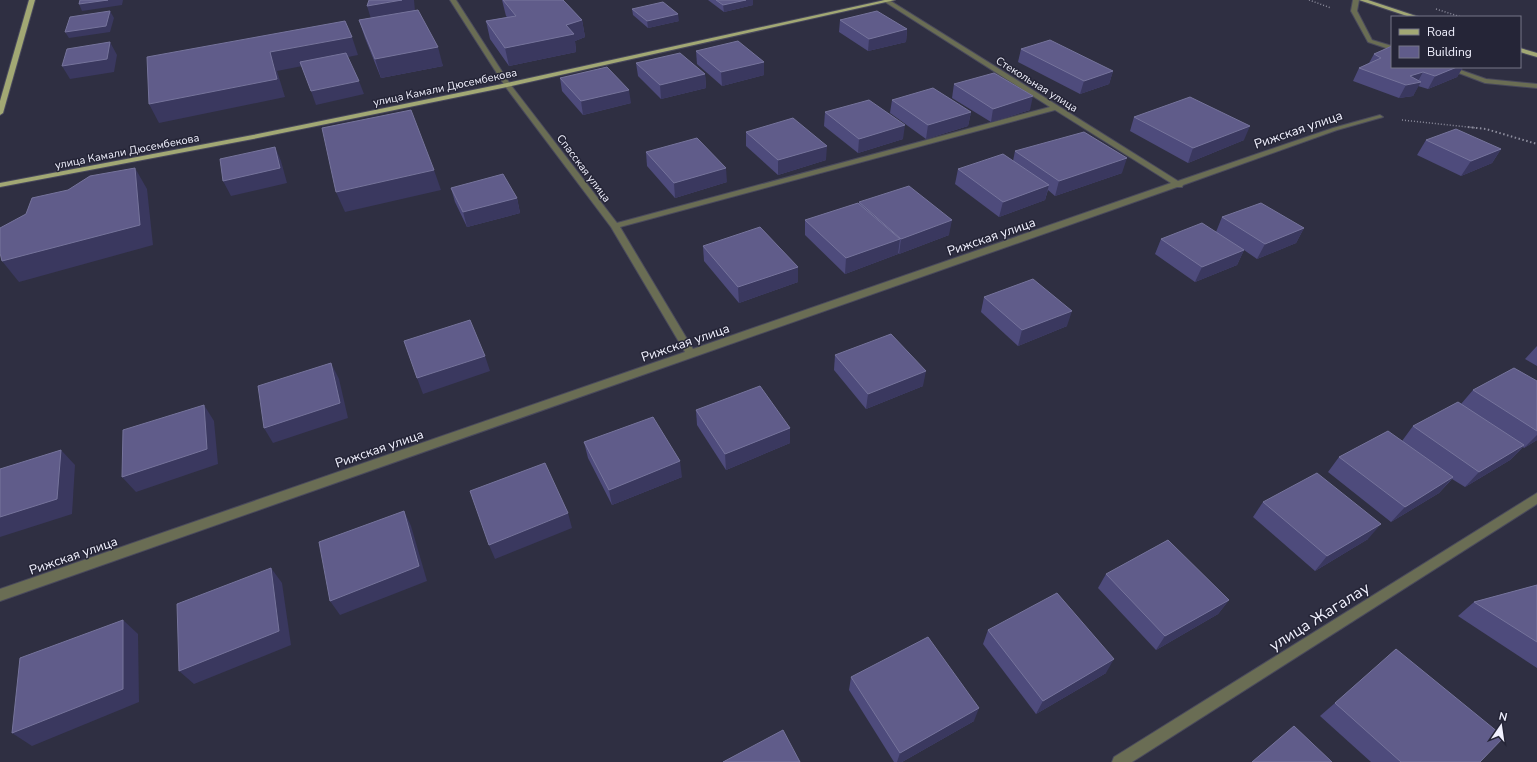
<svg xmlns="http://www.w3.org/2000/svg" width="1537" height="762" font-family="'Nunito Sans',sans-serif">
	<rect width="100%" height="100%" fill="#2f2f42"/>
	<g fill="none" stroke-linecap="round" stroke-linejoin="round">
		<defs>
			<g id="minor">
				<path d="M450,0H456L510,84L617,223L1050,107L882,0H889L1178,181L1333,128L1380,115L1383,117L1337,130L1183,185L1182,187H1177L0,601V589L685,352L611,227L505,86ZM1055,110L1171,183L693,349L620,227Z"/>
				<polygon points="1353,0 1359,0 1357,11 1372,40 1392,46 1392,50 1368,42 1351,11"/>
				<polygon points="1443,67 1452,67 1486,79 1537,84 1537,88 1485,83"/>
				<polygon points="1537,493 1537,504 1132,762 1112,762 1114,757"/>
			</g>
			<g id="major">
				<polygon points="29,0 35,0 3,113 0,115 0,101"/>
				<polygon points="885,0 895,0 507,87 253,139 0,187 0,183 253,135 507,83"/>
				<polygon points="1359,0 1368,0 1419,17 1410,17"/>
				<polygon points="1520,48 1537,53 1537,57 1520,52"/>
			</g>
		</defs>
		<use href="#minor" stroke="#4a4a5c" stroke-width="2"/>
		<use href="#major" stroke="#4a4a5c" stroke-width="2"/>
		<g stroke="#8d8d9d" stroke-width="1.5" stroke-dasharray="1 2" stroke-linecap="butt">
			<polyline points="1309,0 1331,8"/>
			<polyline points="1436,9 1461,17"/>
			<polyline points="1402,120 1477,128"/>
		</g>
		<polyline stroke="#8d8d9d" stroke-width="2" stroke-dasharray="1.5 2.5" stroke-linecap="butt" points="1468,127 1486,129 1537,144"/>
		<use href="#minor" fill="#6a6d54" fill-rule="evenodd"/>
		<use href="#major" fill="#a2a874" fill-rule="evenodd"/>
	</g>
	<g fill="#4e4b7c">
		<polygon points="502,0 563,0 582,20 585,37 575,41 576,52 509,66 490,39 486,21 507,17 506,16"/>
		<polygon points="708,0 753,0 753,5 724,12"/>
		<polygon points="632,9 679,21 648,28 633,15"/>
		<polygon points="415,10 443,66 381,78 365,38 359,20"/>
		<polygon points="840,20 907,29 906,42 868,51 839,32"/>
		<polygon points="1392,46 1392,67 1463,67 1457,77 1428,89 1418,86 1413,96 1399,98 1353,81 1359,68 1369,63 1374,54"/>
		<polygon points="1021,49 1113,71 1109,84 1080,94 1018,62"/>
		<polygon points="696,51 764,62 764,75 722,86 697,64"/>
		<polygon points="636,63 705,74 706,88 661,99 638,76"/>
		<polygon points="560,78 631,103 583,115 562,91"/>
		<polygon points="954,84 1030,110 991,122 952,98"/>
		<polygon points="892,100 971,112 968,126 926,139 890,113"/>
		<polygon points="825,112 903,139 858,153 824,126"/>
		<polygon points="1134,117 1244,140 1188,163 1130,131"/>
		<polygon points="746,132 826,160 778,175 746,146"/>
		<polygon points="1426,140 1501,149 1492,163 1461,176 1417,155"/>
		<polygon points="1015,151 1122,173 1055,196 1048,190 1045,200 999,217 955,184 958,169 1013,161"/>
		<polygon points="646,152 727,182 675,198 647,166"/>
		<polygon points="451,188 517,198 520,213 467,227 455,202"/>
		<polygon points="859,202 949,235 899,254 898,253 898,254 845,274 805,235 805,220 859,203"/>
		<polygon points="1222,217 1304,228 1296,243 1257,259 1244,250 1237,265 1195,282 1155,254 1161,239 1216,232"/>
		<polygon points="703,246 798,267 798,282 739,303 704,261"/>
		<polygon points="984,297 1067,326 1018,346 981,312"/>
		<polygon points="1537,346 1537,366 1525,359"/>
		<polygon points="835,355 923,386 866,409 834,370"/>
		<polygon points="1537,381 1537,440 1524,448 1523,447 1510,460 1465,487 1452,479 1439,493 1391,522 1328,472 1339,457 1402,441 1413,426 1461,404 1473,390"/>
		<polygon points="696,410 790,428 790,443 726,470 697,425"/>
		<polygon points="584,442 682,477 612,505 588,458"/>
		<polygon points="1263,502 1368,539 1315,571 1253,517"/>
		<polygon points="1106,574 1229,600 1218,614 1156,650 1098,588"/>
		<polygon points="1537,585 1537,668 1458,616 1474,602"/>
		<polygon points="988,630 1106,673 1036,714 983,644"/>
		<polygon points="851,677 974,721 902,762 894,762 849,690"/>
		<polygon points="1335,703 1480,762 1371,762 1320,716"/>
	</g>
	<g fill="#3a385f">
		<polygon points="108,0 123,0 122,5 82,11 79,4"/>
		<polygon points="402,0 414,0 415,11 371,19 367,6"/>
		<polygon points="746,0 753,0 753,5 724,12 723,5"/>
		<polygon points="110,11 114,18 110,32 69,38 65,32"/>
		<polygon points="678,14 679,21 648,28 647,21"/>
		<polygon points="582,20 585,37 575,41 576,52 509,66 505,48"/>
		<polygon points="907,29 906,42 868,51 869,39"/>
		<polygon points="352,37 358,55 277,71 285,97 159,123 149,104 270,52"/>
		<polygon points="110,42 117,55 114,72 70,79 62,66"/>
		<polygon points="438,47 443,66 381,78 375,59"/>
		<polygon points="764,62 764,75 722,86 721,72"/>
		<polygon points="1457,67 1463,67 1457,77 1428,89 1435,76"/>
		<polygon points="1113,71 1109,84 1080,94 1084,81"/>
		<polygon points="1423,72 1417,83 1421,82 1413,96 1399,98 1406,85 1410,76"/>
		<polygon points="705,74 706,88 661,99 660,85"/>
		<polygon points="359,81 364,94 316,105 311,91"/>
		<polygon points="629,90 631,103 583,115 581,101"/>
		<polygon points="1033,96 1030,110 991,122 993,109"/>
		<polygon points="971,112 968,126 926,139 928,125"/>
		<polygon points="905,125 903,139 858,153 859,139"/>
		<polygon points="1250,126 1244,140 1188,163 1193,148"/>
		<polygon points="827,146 826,160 778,175 778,160"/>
		<polygon points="275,147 281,161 287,183 231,196 223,181"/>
		<polygon points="1501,149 1492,163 1461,176 1471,161"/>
		<polygon points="1127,158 1122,173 1055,196 1059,181"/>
		<polygon points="135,168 147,189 153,245 19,282 2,261"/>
		<polygon points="726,168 727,182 675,198 674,183"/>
		<polygon points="434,170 441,190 345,212 336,192"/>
		<polygon points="1049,185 1045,200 999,217 1003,202"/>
		<polygon points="517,198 520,213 467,227 463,212"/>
		<polygon points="952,220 949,235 899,254 901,239"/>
		<polygon points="1304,228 1296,243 1257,259 1265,244"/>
		<polygon points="900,239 898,254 845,274 846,258"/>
		<polygon points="1244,250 1237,265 1195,282 1202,267"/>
		<polygon points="798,267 798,282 739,303 738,287"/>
		<polygon points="1072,311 1067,326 1018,346 1022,330"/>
		<polygon points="485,356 490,371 423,394 417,378"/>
		<polygon points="331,363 339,379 348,418 273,443 264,428"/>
		<polygon points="926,371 923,386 866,409 868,394"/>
		<polygon points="204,405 214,421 218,464 136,492 122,477"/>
		<polygon points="790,428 790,443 726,470 725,454"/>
		<polygon points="1537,435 1537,440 1524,448"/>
		<polygon points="1524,445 1510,460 1465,487 1479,472"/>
		<polygon points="61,450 75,465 72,514 0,537 0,517"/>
		<polygon points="680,461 682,477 612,505 609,490"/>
		<polygon points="1453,477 1439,493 1391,522 1405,507"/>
		<polygon points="404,511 411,526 427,581 340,615 330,601"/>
		<polygon points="568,513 572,528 495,559 489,545"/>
		<polygon points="1381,524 1368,539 1315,571 1327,556"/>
		<polygon points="271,568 282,583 291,645 194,684 179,671"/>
		<polygon points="1229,600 1218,614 1156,650 1165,636"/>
		<polygon points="123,620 138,634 139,702 32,746 12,733"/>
		<polygon points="1114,659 1106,673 1036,714 1043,701"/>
		<polygon points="979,708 974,721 902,762 897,762 900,753"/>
	</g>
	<g fill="#605c8a" stroke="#76749c">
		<polygon points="80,0 108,0 79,4"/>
		<polygon points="369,0 402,0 367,6"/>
		<polygon points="503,0 563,0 582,20 566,25 574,34 505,48 486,21 516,16"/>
		<polygon points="716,0 746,0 723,5"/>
		<polygon points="663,2 678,14 647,21 632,9"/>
		<polygon points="418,10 438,47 375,59 359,20"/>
		<polygon points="110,11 106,26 65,32 70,17"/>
		<polygon points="877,11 907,29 869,39 840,20"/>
		<polygon points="345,21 352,37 270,52 277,79 149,104 147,57"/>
		<polygon points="1050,40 1113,71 1084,81 1021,49"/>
		<polygon points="738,41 764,62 721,72 696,51"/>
		<polygon points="110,42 107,59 62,66 67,49"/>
		<polygon points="1392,46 1392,67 1457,67 1435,76 1423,72 1410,76 1421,82 1406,85 1359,68 1381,58 1374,54"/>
		<polygon points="346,53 359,81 311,91 300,62"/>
		<polygon points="680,53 705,74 660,85 636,63"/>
		<polygon points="607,67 629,90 581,101 560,78"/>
		<polygon points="994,73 1033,96 993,109 954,84"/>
		<polygon points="933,88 971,112 928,125 892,100"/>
		<polygon points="1190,97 1250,126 1193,148 1134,117"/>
		<polygon points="869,100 905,125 859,139 825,112"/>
		<polygon points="411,110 434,170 336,192 322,128"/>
		<polygon points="793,118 827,146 778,160 746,132"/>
		<polygon points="1456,129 1501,149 1471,161 1426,140"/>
		<polygon points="1084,132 1127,158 1059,181 1015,151"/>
		<polygon points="697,138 726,168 674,183 646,152"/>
		<polygon points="275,147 280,168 223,181 220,159"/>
		<polygon points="1003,154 1049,185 1003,202 958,169"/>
		<polygon points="135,168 140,225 2,261 0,253 0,228 26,214 32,198 68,190 90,176"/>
		<polygon points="503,174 517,198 463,212 451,188"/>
		<polygon points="909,186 952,220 901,239 859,202"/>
		<polygon points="858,203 900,239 846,258 805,220"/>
		<polygon points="1261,203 1304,228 1265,244 1222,217"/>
		<polygon points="1202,223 1244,250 1202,267 1161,239"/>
		<polygon points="760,227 798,267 738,287 703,246"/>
		<polygon points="1033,279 1072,311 1022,330 984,297"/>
		<polygon points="470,320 485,356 417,378 404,341"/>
		<polygon points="891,334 926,371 868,394 835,355"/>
		<polygon points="331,363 340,403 264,428 258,386"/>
		<polygon points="1514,368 1537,381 1537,431 1473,390"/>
		<polygon points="760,386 790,428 725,454 696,410"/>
		<polygon points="1458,402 1524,445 1479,472 1413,426"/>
		<polygon points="204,405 207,449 122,477 123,430"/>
		<polygon points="653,417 680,461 609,490 584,442"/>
		<polygon points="1388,431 1453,477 1405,507 1339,457"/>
		<polygon points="61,450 57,499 0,517 0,469"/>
		<polygon points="545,463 568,513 489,545 470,491"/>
		<polygon points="1317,473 1381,524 1327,556 1263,502"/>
		<polygon points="404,511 419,566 330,601 319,542"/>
		<polygon points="1168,540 1229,600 1165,636 1106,574"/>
		<polygon points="271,568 279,631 179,671 177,604"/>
		<polygon points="1537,585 1537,642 1474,602"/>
		<polygon points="1057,593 1114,659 1043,701 988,630"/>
		<polygon points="123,620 123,689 12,733 20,658"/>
		<polygon points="928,637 979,708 900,753 851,677"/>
		<polygon points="1396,649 1504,737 1480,762 1401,762 1335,703"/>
		<polygon points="1294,726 1332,762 1252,762"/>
		<polygon points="783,730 800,762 723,762"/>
	</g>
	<g text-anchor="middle" stroke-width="3" stroke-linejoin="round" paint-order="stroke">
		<g font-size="11" fill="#f1f1fe" stroke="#252537">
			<text transform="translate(1037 84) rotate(32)" y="4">Стекольная улица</text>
			<text transform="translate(445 87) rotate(-12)" y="4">улица Камали Дюсембекова</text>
			<text transform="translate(127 151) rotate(-11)" y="4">улица Камали Дюсембекова</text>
			<text transform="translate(584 168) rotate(53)" y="4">Спасская улица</text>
		</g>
		<g font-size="13" fill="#f1f1fe" stroke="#252537">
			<text transform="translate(1298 129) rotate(-19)" y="5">Рижская улица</text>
			<text transform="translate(991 236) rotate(-19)" y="5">Рижская улица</text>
			<text transform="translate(685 342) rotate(-19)" y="5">Рижская улица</text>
			<text transform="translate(379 448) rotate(-19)" y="5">Рижская улица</text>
			<text transform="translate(73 555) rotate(-19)" y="5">Рижская улица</text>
		</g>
		<g font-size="16" fill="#f1f1fe" stroke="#252537">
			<text transform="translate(1319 616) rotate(-32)" y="6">улица Жагалау</text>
		</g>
	</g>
	<rect x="1391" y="16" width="130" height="52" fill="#252537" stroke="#777787"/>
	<rect x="1399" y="29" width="20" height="6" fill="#a2a874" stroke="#777787"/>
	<text x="1427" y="36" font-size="12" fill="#f1f1fe">Road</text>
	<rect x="1399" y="46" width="20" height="12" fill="#605c8a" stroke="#777787"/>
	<text x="1427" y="56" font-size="12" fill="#f1f1fe">Building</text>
	<g transform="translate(1501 726) rotate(13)" stroke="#252537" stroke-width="3" paint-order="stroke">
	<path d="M0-3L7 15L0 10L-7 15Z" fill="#f1f1fe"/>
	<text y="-6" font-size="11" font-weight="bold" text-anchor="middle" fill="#f1f1fe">N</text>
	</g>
</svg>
